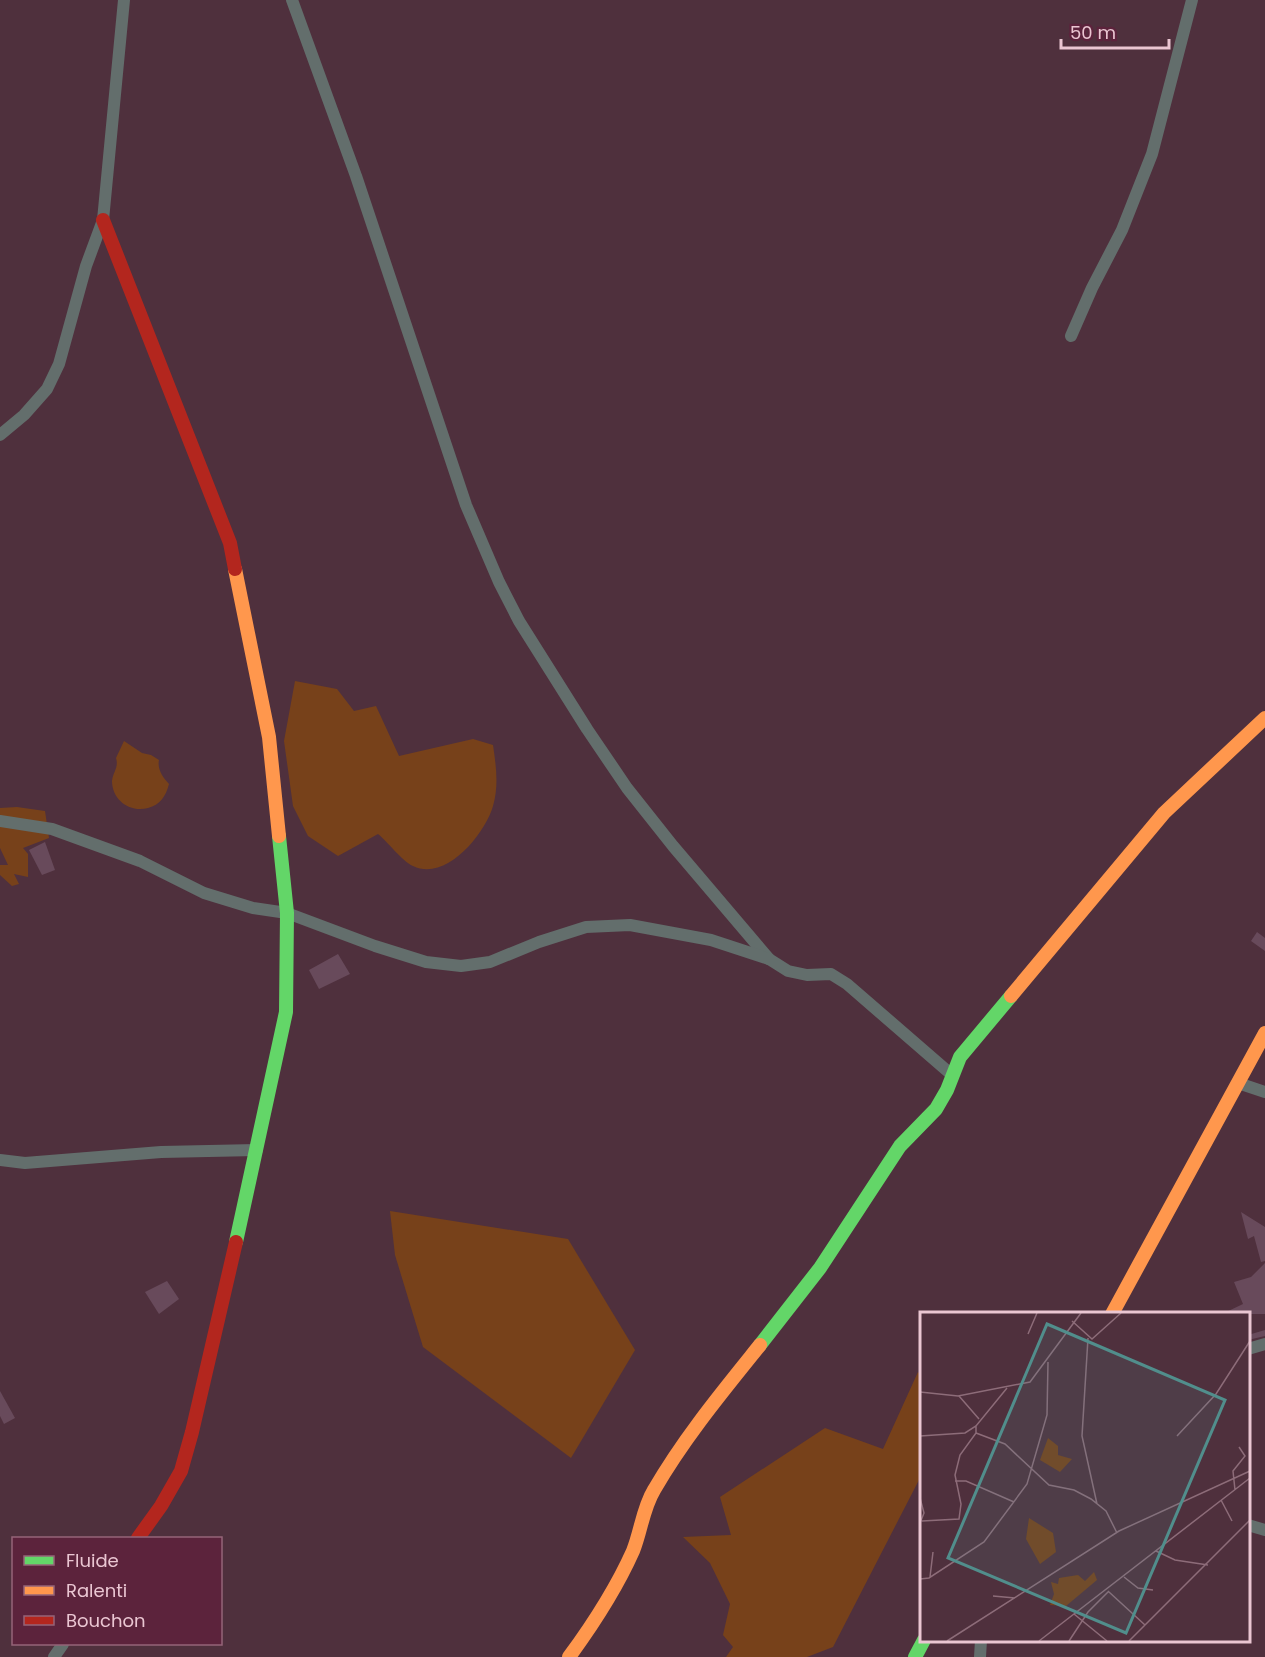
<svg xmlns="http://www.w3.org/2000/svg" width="1265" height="1657" font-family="Poppins,sans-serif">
	<rect width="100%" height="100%" fill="#4f303d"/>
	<g fill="#77411a">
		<path d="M295,681L337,689L354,711L376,706L399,756L473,739L493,745C496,766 499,785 493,806C485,834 446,882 413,866C402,861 388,842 378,834L338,856L308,836L293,806L284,741Z"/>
		<path d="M124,741L142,753L151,755L159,760C157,769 163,778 169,784C166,796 160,805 148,808C130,813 112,800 112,781C113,772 119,767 116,758Z"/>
		<polygon points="17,807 45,811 49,838 23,848 28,854 28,877 14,874 19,884 12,886 0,875 0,865 8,865 0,848 0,808"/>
		<polygon points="390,1211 568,1239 635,1350 571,1458 423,1347 395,1255"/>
		<polygon points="918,1372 922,1376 921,1476 833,1647 807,1657 726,1657 733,1647 723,1635 730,1604 710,1563 683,1537 731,1535 720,1497 825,1428 883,1449"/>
	</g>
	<g fill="#684a5b">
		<polygon points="45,842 55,870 42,875 29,850"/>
		<polygon points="1257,932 1265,938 1265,951 1251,941"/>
		<polygon points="338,954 350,974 319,989 309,970"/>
		<polygon points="1241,1212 1265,1227 1265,1261 1261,1262 1254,1236 1248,1239"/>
		<polygon points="1265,1263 1265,1314 1222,1314 1243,1304 1234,1282 1251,1277"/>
		<polygon points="167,1281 179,1299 159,1314 145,1292"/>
		<polygon points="1265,1330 1265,1336 1248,1340 1248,1335"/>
		<polygon points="0,1391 15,1418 4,1424 0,1416"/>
	</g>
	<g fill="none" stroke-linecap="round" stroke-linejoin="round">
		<g stroke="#636e6c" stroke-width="12">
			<polyline points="292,0 356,176 466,505 499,582 519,621 587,729 627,788 673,846 769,959"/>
			<polyline points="1071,336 1092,288 1122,230 1152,154 1192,0"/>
			<polyline points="0,435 24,415 47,389 59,364 86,266 103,220 124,0"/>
			<polyline points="0,821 52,829 140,861 204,893 253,908 287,913 375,946 426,962 461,966 490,962 539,942 586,927 630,925 711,940 769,959 788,971 807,975 831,974 847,984 952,1075"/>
			<polyline points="1238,1083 1265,1092"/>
			<polyline points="0,1160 25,1163 161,1152 257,1150"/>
			<polyline points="1248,1349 1265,1344"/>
			<polyline points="1248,1525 1265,1530"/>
			<polyline points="54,1657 63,1644"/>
			<polyline points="980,1657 981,1640"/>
		</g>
		<g stroke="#63d668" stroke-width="14">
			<polyline points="236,1242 286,1012 287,913 279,836"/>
			<polyline points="760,1345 820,1268 900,1146 936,1109 947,1090 960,1057 1011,996"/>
			<polyline points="915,1657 924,1640"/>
		</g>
		<g stroke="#ff974d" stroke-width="14">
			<polyline points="235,569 269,737 279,836"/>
			<polyline points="1011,996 1164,813 1265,718"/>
			<polyline points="1112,1314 1265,1033"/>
			<path d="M569,1657C594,1623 616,1589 633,1551C641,1531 643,1508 654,1490C684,1438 723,1391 760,1345"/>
		</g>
		<g stroke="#b3261e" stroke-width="14">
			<polyline points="103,220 230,543 235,569"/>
			<polyline points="138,1538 161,1506 181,1471 192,1432 236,1242"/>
		</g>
	</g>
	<g transform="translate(920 1312)">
		<rect width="330" height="330" fill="#4f303d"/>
		<path d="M128,126L138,134V143L152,147L140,160L120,148ZM109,206L133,221L136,240L120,252L106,227ZM174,260L177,268L146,294L130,293L134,282L131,270L138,272L139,266L158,263L165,269Z" fill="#77411a"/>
		<path fill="none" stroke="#8d6c79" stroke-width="1.5" d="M152,9L172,27L201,1M108,22L117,1M168,26L162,124L177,192M0,80L38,84L110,70L161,1M39,84L59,107M56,121L85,132L129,173L154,178L171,187L186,199L197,221M0,124L45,121L56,114L87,76M257,124L296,82L330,29M35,169H46L94,190M315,178L313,159L325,144L319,135M0,186L4,201L0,211M301,188L312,209M2,209L39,207L41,192L35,163L40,143L56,121V114M236,239L255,248L288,253M10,265L13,240M204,265L218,276L233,278M0,267L9,266L64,230L107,172L127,103L128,50M189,280L225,313M73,284L95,286M154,302L187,329M27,329L199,219L330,159M119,329L330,166M149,329L168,300L189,279M209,329L330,208"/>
		<path fill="#518e8c" fill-opacity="0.15" stroke="#518e8c" stroke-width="3" d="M127,12L305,88L206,321L28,246Z"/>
		<rect width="330" height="330" fill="none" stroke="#eac6d2" stroke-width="3"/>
	</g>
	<rect x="12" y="1537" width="210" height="108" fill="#5c233c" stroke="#956478" stroke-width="1.5"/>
	<rect x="24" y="1556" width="30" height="9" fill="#63d668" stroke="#956478" stroke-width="1.5"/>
	<text x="66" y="1567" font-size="18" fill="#eac6d2">Fluide</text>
	<rect x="24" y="1586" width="30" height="9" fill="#ff974d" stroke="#956478" stroke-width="1.5"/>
	<text x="66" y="1597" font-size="18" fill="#eac6d2">Ralenti</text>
	<rect x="24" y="1616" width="30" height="9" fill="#b3261e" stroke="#956478" stroke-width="1.5"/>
	<text x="66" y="1627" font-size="18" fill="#eac6d2">Bouchon</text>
	<path d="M1061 39v9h108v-9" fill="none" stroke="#eac6d2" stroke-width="3"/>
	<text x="1070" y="39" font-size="18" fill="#eac6d2" stroke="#5c233c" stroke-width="4.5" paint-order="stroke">50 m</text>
</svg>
